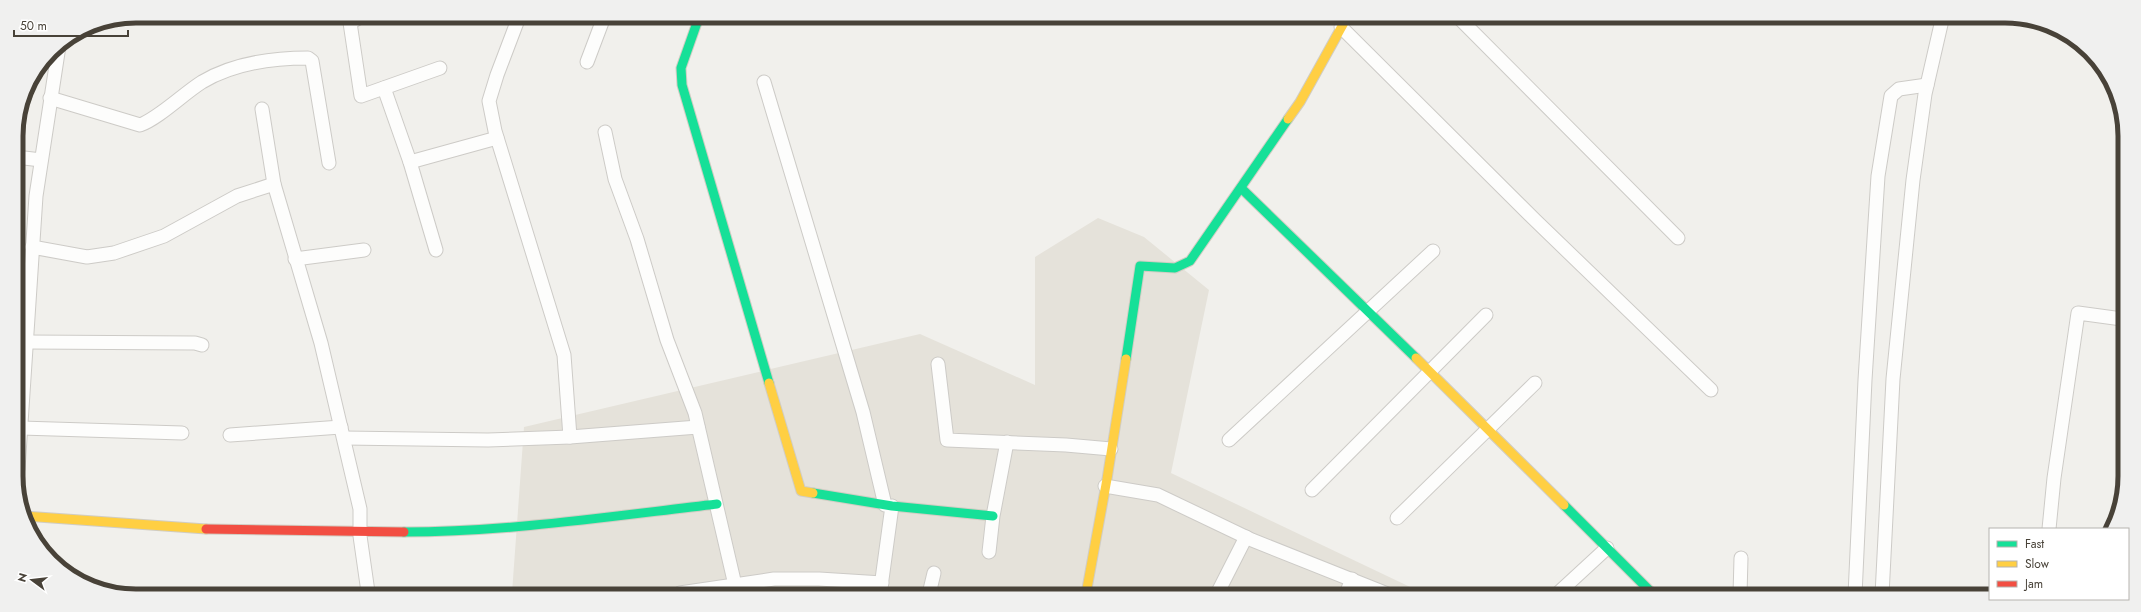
<svg xmlns="http://www.w3.org/2000/svg" width="2141" height="612" font-family="Jost,sans-serif">
	<rect width="100%" height="100%" fill="#f1f0ec"/>
	<polygon fill="#e5e2da" points="1098,218 1144,237 1209,290 1171,473 1427,595 512,593 524,427 920,334 1035,385 1035,257"/>
	<g fill="none" stroke-linecap="round" stroke-linejoin="round">
		<defs>
			<g id="street">
				<polyline points="349,16 361,96 440,68"/>
				<polyline points="519,17 497,75 489,101 495,131 564,355 570,437"/>
				<polyline points="1460,19 1678,238"/>
				<polyline points="350,23 362,16"/>
				<polyline points="1341,27 1535,220 1711,390"/>
				<polyline points="587,62 604,17"/>
				<polyline points="764,82 863,412 885,505"/>
				<polyline points="384,88 410,162 436,250"/>
				<path d="M50,98L140,125C159,118 183,94 202,82C234,63 272,58 308,58L312,61L329,163"/>
				<polyline points="262,109 274,184 321,343 360,509 360,536 368,592"/>
				<polyline points="605,132 615,179 637,239 667,340 695,413 735,585"/>
				<polyline points="16,157 41,160"/>
				<polyline points="410,162 497,138"/>
				<polyline points="32,247 87,257 114,253 164,236 237,196 274,184"/>
				<polyline points="295,259 364,250"/>
				<polyline points="26,342 195,343 202,345"/>
				<polyline points="938,364 947,440 1066,445 1111,449"/>
				<polyline points="21,428 182,433"/>
				<polyline points="230,435 341,427"/>
				<polyline points="344,438 488,440 570,437 698,427"/>
				<polyline points="1229,440 1433,251"/>
				<polyline points="18,469 36,196 59,46"/>
				<polyline points="1105,486 1158,495 1252,540 1390,595"/>
				<polyline points="1312,490 1486,315"/>
				<polyline points="1397,518 1535,383"/>
				<polyline points="2049,529 2054,478 2078,313 2122,319"/>
				<polyline points="989,552 993,516 1007,442"/>
				<polyline points="680,593 774,579 819,579 882,583"/>
				<polyline points="880,594 892,506"/>
				<polyline points="929,594 934,573"/>
				<polyline points="1217,594 1246,537"/>
				<polyline points="1346,594 1352,579"/>
				<polyline points="1556,595 1607,548"/>
				<polyline points="1740,595 1741,558"/>
				<polyline points="1855,595 1865,380 1878,176 1891,96 1899,89 1927,85"/>
				<polyline points="1882,595 1893,379 1913,180 1925,94 1942,20"/>
			</g>
			<g id="fast">
				<polyline points="699,17 681,68 682,85 769,383"/>
				<polyline points="1241,188 1416,358"/>
				<polyline points="1126,359 1140,266 1175,268 1190,261 1288,119"/>
				<polyline points="813,493 892,506 993,516"/>
				<polyline points="1564,505 1654,595"/>
				<path d="M404,532C508,532 613,516 717,504"/>
			</g>
			<g id="slow">
				<polyline points="1288,119 1300,102 1346,19"/>
				<polyline points="1416,358 1564,505"/>
				<polyline points="769,383 801,491 813,493"/>
				<polyline points="24,516 206,529"/>
				<polyline points="1086,594 1107,479 1126,359"/>
			</g>
			<polyline id="jam" points="206,529 404,532"/>
		</defs>
		<use href="#street" stroke="#cdcbc7" stroke-width="15"/>
		<use href="#fast" stroke="#d1cdc3" stroke-width="11"/>
		<use href="#slow" stroke="#d1cdc3" stroke-width="11"/>
		<use href="#jam" stroke="#d1cdc3" stroke-width="11"/>
		<use href="#street" stroke="#fdfdfc" stroke-width="13"/>
		<use href="#fast" stroke="#16e098" stroke-width="9"/>
		<use href="#slow" stroke="#ffcf43" stroke-width="9"/>
		<use href="#jam" stroke="#f24e42" stroke-width="9"/>
	</g>
	<path d="M0 0H2141V612H0ZM136 23H2005A113 113 0 0 1 2118 136V476A113 113 0 0 1 2005 589H136A113 113 0 0 1 23 476V136A113 113 0 0 1 136 23Z" fill="#f0f0ef" fill-rule="evenodd"/>
	<path fill="none" stroke="#484238" stroke-width="5" d="M136 23H2005A113 113 0 0 1 2118 136V476A113 113 0 0 1 2005 589H136A113 113 0 0 1 23 476V136A113 113 0 0 1 136 23Z"/>
	<rect x="1989" y="528" width="140" height="72" fill="#ffffff" stroke="#b6b3af"/>
	<rect x="1997" y="541" width="20" height="6" fill="#16e098" stroke="#b6b3af"/>
	<text x="2025" y="548" font-size="12" fill="#484238">Fast</text>
	<rect x="1997" y="561" width="20" height="6" fill="#ffcf43" stroke="#b6b3af"/>
	<text x="2025" y="568" font-size="12" fill="#484238">Slow</text>
	<rect x="1997" y="581" width="20" height="6" fill="#f24e42" stroke="#b6b3af"/>
	<text x="2025" y="588" font-size="12" fill="#484238">Jam</text>
	<g transform="translate(32 580) rotate(285)" stroke="#ffffff" stroke-width="3" paint-order="stroke">
	<path d="M0-3L7 15L0 10L-7 15Z" fill="#484238"/>
	<text y="-6" font-size="11" font-weight="bold" text-anchor="middle" fill="#484238">N</text>
	</g>
	<path d="M14 30v6h114v-6" fill="none" stroke="#484238" stroke-width="2"/>
	<text x="20" y="30" font-size="12" fill="#484238" stroke="#ffffff" stroke-width="3" paint-order="stroke">50 m</text>
</svg>
